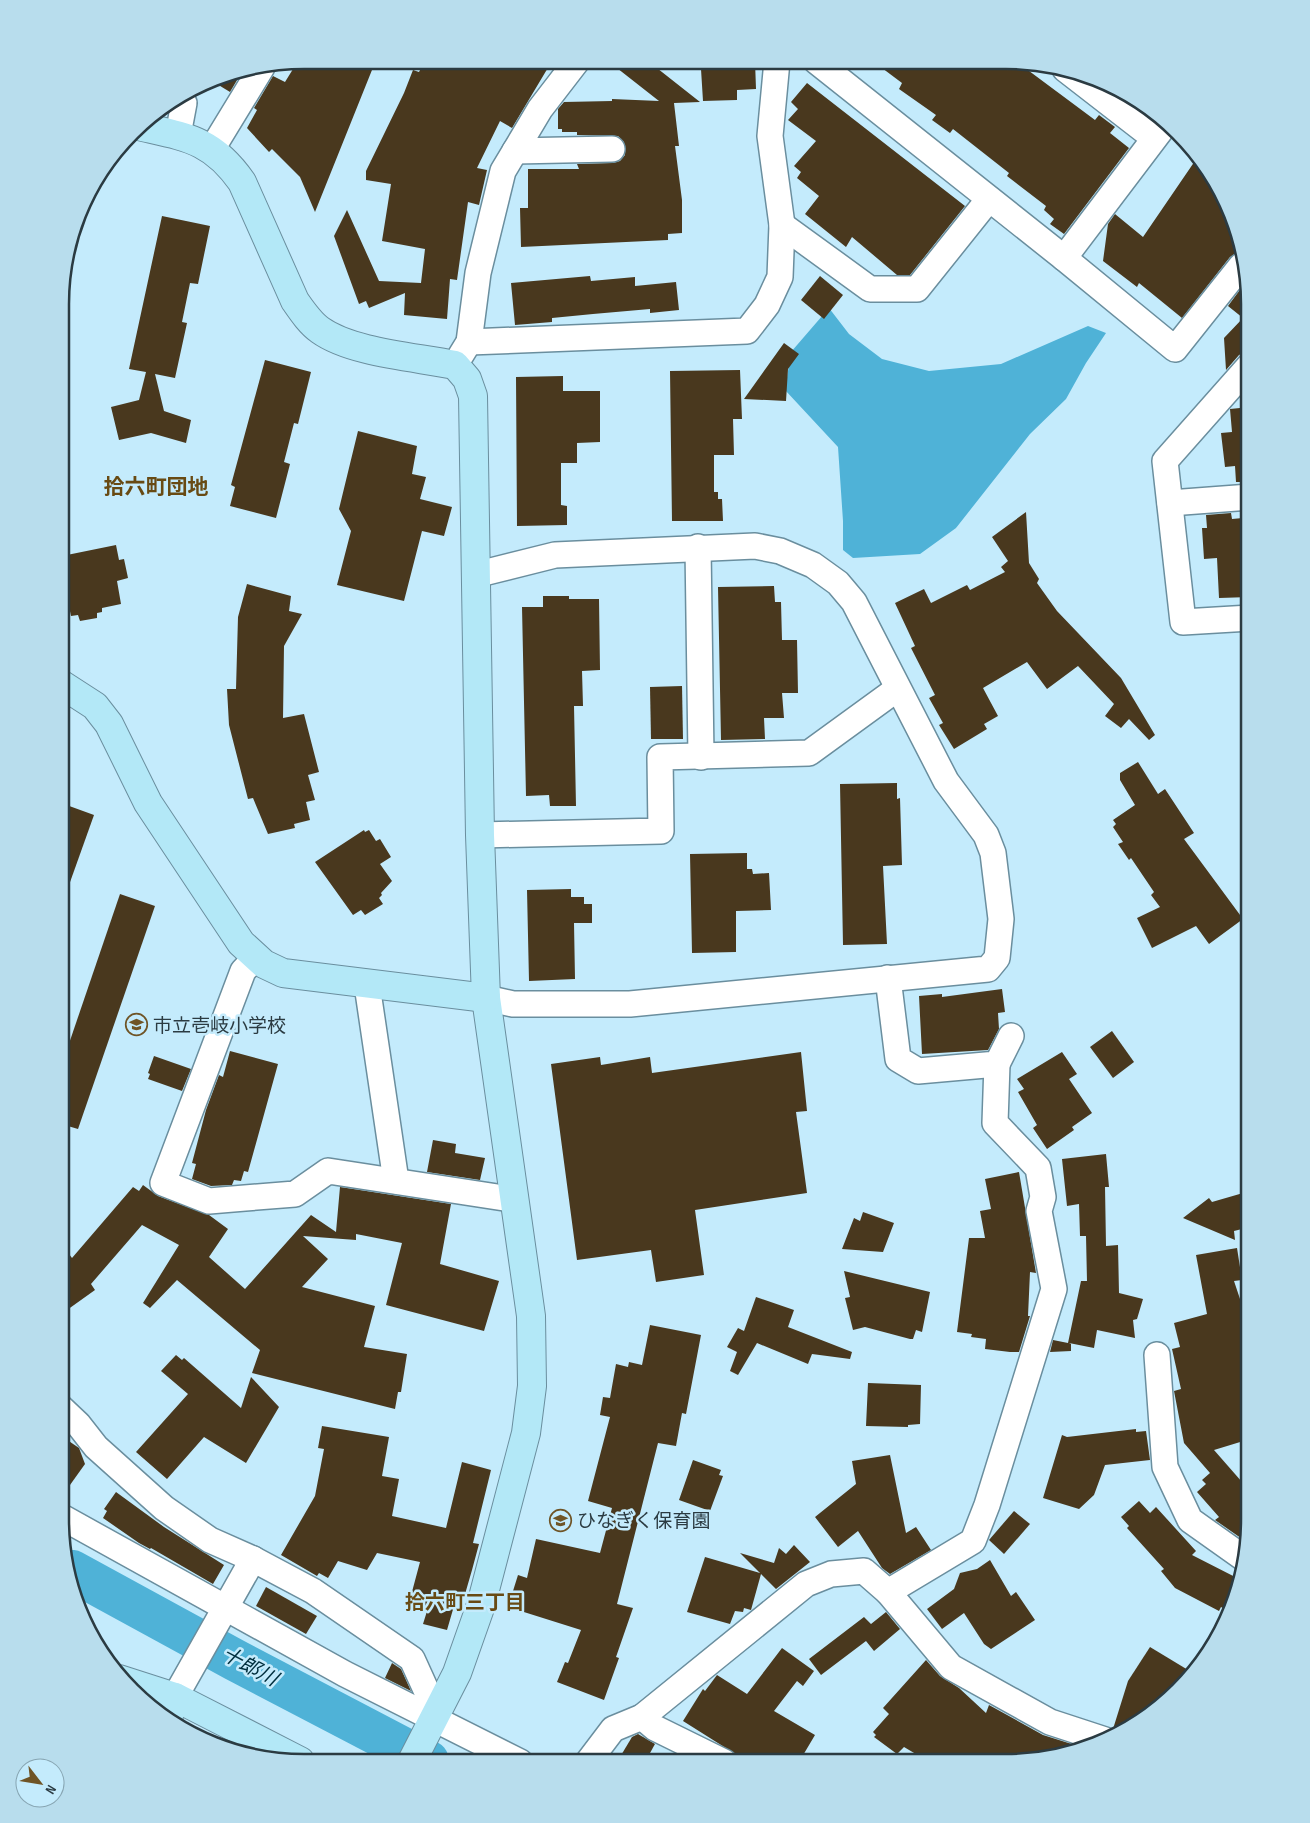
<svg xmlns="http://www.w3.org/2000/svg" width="1310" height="1823" font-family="'Sofia Sans Condensed','Noto Sans JP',sans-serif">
	<rect width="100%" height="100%" fill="#c4ebfc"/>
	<polygon fill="#4fb2d7" points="829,308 849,334 882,359 929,371 1001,364 1088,326 1106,333 1086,363 1066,399 1030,434 956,528 920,554 853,558 843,550 843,521 838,447 785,390 791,352"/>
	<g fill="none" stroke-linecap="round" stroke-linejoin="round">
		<polyline stroke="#4fb2d7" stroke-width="42" points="72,1571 235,1660 428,1761"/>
	</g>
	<g fill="#49381e">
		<polygon points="303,60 376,60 315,212 300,177 272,149 269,152 247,128 257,110 254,108 273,76 285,82 298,61"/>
		<polygon points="425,60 552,61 512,128 500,121 477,168 487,170 479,205 468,202 457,280 450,279 447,319 404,315 405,293 369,308 366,301 359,304 334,236 347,210 379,281 421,283 425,249 382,241 391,184 366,180 366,171 404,93 413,70 419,72"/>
		<polygon points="608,61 648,61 700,102 674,103 679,146 675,146 682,200 682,233 668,234 668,240 521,247 520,208 528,208 528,169 579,169 577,164 613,163 620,161 625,155 624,142 618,136 577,135 577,132 562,132 562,129 558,129 558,109 564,102 612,101 612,99 659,101"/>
		<polygon points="713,61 755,61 756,89 737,90 737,100 703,101 701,69 713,69"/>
		<polygon points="874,62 1017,62 1095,120 1099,115 1115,127 1110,133 1129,148 1064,234 1050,224 1054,219 1044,210 1046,206 1007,176 1009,173 953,129 950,133 932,120 936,115 899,89 902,83"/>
		<polygon points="242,70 243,70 230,92 212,81 225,73"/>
		<polygon points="807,83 965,206 910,275 897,275 852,237 846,247 805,214 819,196 797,178 801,172 794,166 816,141 788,120 798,109 791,102"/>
		<polygon points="1199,155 1225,196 1238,252 1230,257 1182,318 1139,283 1137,287 1103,261 1108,224 1115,214 1143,237"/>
		<polygon points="162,216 210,226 198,284 190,283 182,322 187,323 175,378 155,374 164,411 191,420 186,443 151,433 119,440 111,407 139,400 146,372 129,369"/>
		<polygon points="590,276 591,281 635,277 635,286 676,282 679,310 650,313 650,309 593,314 552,318 552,322 515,325 511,283"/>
		<polygon points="820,276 843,295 824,319 801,300"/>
		<polygon points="1245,283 1250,303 1250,349 1239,355 1226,370 1224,338 1243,318 1228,306"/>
		<polygon points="784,343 799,354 788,369 786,401 744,399"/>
		<polygon points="265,360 311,372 298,424 294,423 284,462 290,464 276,518 230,506 235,487 231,485"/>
		<polygon points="740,370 742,419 733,419 734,455 714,455 714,492 718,492 718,499 722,499 723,521 672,521 670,371"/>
		<polygon points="563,376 563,391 600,391 600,442 577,443 577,463 561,463 561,505 567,506 567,525 517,526 516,377"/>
		<polygon points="1250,407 1250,482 1236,482 1235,466 1225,467 1221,433 1232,432 1230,409"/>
		<polygon points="358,431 417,446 412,474 426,477 420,499 452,507 444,536 422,531 404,601 337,585 351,531 339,509"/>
		<polygon points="1026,512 1029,563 1039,579 1037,583 1057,611 1121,678 1155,735 1149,740 1129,719 1121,728 1105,716 1114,704 1078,666 1047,689 1027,662 983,688 998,716 984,724 987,729 954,749 939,725 943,723 929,698 935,695 911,648 915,646 895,603 924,589 931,603 967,585 970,590 1005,572 1001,567 1008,561 992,537"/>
		<polygon points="1231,513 1232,519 1243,518 1243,521 1250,521 1250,552 1247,552 1250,597 1219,598 1217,558 1204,559 1202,528 1207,528 1206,515"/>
		<polygon points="116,545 119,560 124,559 128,578 117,581 121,604 102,608 102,612 97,613 97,618 80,621 78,615 71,616 62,572 62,556"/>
		<polygon points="247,584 291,596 289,611 302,614 284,646 283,718 304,714 319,772 308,775 315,800 306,802 310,820 294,824 295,828 268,834 253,798 248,799 229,725 227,689 236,689 238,617"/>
		<polygon points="774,586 775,602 781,602 782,640 797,640 798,693 782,693 784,718 764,718 765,739 721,740 718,587"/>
		<polygon points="543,596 569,596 569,599 599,599 600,670 582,671 583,706 574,706 576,806 550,806 549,795 526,796 522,607 543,607"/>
		<polygon points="682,686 683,739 651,739 650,687"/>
		<polygon points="1138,762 1158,794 1165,789 1194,833 1184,839 1243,919 1209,944 1196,926 1152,948 1137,918 1160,907 1151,895 1154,892 1131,858 1129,860 1118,844 1123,842 1113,827 1116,824 1113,820 1135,805 1120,780 1120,773"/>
		<polygon points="897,783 897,799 900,798 902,865 883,866 887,944 843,945 840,784"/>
		<polygon points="61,803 94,815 64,899 61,899"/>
		<polygon points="364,830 365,832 369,830 376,841 380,839 391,857 380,864 392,881 381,893 382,895 379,898 383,904 365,915 361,910 353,915 315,862"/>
		<polygon points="747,853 747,869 752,869 753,874 769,873 771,910 736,911 736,952 692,953 690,854"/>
		<polygon points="571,889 571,897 584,897 584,904 592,904 592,923 574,923 575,979 529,981 527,890"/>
		<polygon points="120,894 155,906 78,1129 61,1124 61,1067"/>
		<polygon points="1002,989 1005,1012 998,1013 999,1029 988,1050 922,1054 919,996 942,994 942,997"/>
		<polygon points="1112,1031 1134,1062 1113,1078 1090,1047"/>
		<polygon points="230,1051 278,1064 248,1172 244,1171 241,1181 234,1180 232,1185 211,1186 192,1179 196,1164 192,1163 206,1110 219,1075 223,1077"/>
		<polygon points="801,1052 807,1111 796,1112 807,1193 695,1210 704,1275 656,1282 651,1250 577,1260 551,1064 600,1057 601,1065 650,1057 652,1073"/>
		<polygon points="1062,1052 1077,1074 1069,1079 1092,1113 1072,1127 1074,1130 1047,1149 1033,1128 1037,1125 1018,1092 1024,1089 1017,1079"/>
		<polygon points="154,1056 191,1069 182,1091 148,1079 150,1074 148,1073"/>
		<polygon points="433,1140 456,1144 455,1153 485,1158 480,1180 427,1172"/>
		<polygon points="1106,1154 1109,1187 1105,1187 1106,1246 1118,1245 1119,1293 1143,1299 1137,1319 1133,1320 1135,1338 1097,1330 1094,1348 1069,1343 1071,1344 1071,1351 1050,1352 1053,1340 1068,1343 1081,1281 1087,1281 1086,1236 1080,1236 1079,1204 1067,1206 1062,1159"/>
		<polygon points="1019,1172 1036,1273 1030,1272 1028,1316 1030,1316 1019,1352 1010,1352 985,1349 986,1339 971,1337 972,1334 957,1332 969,1238 985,1238 980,1211 991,1209 985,1179"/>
		<polygon points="143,1185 158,1196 209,1215 228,1229 209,1257 245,1289 311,1215 336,1232 340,1187 451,1204 440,1264 499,1281 484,1331 386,1305 402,1243 356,1234 356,1240 303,1236 328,1259 302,1287 375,1306 364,1347 407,1354 401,1392 398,1392 395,1409 252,1373 260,1350 177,1280 150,1308 143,1303 179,1245 142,1225 91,1284 95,1290 60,1315 60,1242 72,1258 133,1187 139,1191"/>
		<polygon points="1250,1191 1250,1227 1234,1231 1235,1240 1183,1218 1209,1198 1212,1202"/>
		<polygon points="863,1212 894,1223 883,1252 842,1249 854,1218 860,1221"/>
		<polygon points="1237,1248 1242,1280 1234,1281 1250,1329 1250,1439 1214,1450 1249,1490 1248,1543 1215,1520 1219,1517 1197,1492 1206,1484 1202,1480 1210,1473 1184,1443 1174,1391 1181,1389 1172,1349 1180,1347 1174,1323 1207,1314 1196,1255"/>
		<polygon points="844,1271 930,1292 922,1332 916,1330 913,1339 910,1339 865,1327 853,1330 845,1298 850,1297"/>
		<polygon points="756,1297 794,1310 788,1327 852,1352 850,1359 812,1354 808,1364 757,1343 738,1375 730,1371 737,1352 727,1347 738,1328 744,1331"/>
		<polygon points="650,1325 701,1335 686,1414 682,1413 676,1446 658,1443 617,1604 633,1608 616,1657 619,1658 604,1700 557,1682 565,1662 568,1663 581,1630 508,1607 518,1575 527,1578 536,1539 600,1553 612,1508 588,1501 610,1417 600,1415 603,1397 610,1398 616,1364 628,1367 629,1362 642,1365"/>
		<polygon points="176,1355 182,1360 184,1358 241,1408 251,1377 279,1407 246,1463 204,1437 167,1479 136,1452 188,1394 161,1371"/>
		<polygon points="868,1383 921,1385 920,1424 908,1425 908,1427 866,1426"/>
		<polygon points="322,1426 389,1437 382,1476 399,1479 392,1516 446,1528 462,1462 491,1470 473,1543 479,1544 472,1570 461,1608 454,1606 447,1630 423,1624 428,1608 409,1603 420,1562 377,1553 367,1570 338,1561 328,1578 319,1573 317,1576 281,1555 315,1496 324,1449 318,1448"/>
		<polygon points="1136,1429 1136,1432 1146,1431 1150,1460 1105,1465 1094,1495 1079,1509 1043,1498 1062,1435 1067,1437"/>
		<polygon points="60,1435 79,1448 85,1464 60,1499"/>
		<polygon points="890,1455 906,1533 916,1527 931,1550 890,1574 882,1568 858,1531 838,1547 815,1517 856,1484 852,1461"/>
		<polygon points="693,1460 721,1470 719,1475 723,1476 710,1511 679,1500"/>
		<polygon points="116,1492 164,1527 224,1565 213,1584 151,1548 150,1549 139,1543 103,1518 107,1511 104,1509"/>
		<polygon points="1139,1501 1150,1513 1156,1507 1196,1551 1192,1555 1241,1580 1226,1610 1221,1607 1219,1611 1175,1588 1161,1571 1164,1569 1127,1528 1129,1526 1121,1517"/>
		<polygon points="1014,1511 1030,1524 1004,1554 989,1540"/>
		<polygon points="794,1545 810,1562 776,1589 761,1574 751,1610 744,1608 743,1612 735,1611 730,1624 687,1612 705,1557 760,1573 740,1553 774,1563 779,1548 786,1554"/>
		<polygon points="990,1560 1011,1596 1016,1592 1035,1620 991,1649 984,1644 964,1613 942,1629 927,1609 954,1589 960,1573 977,1569"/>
		<polygon points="266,1587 317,1616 306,1634 256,1606"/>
		<polygon points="886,1612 900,1629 874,1651 866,1641 821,1675 809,1659 864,1617 871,1624"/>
		<polygon points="1150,1647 1193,1673 1167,1703 1118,1735 1113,1729 1128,1681"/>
		<polygon points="782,1648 814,1671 803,1686 797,1681 774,1711 815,1735 799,1762 748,1762 683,1721 703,1689 705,1691 717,1675 747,1694"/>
		<polygon points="926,1660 940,1676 959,1688 986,1713 989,1705 1043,1735 1078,1746 1007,1763 931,1763 904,1747 897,1754 874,1737 876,1735 873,1732 889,1714 883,1708"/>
		<polygon points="392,1663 401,1669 411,1691 385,1678"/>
		<polygon points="638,1734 655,1744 645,1762 617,1762 632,1737"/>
	</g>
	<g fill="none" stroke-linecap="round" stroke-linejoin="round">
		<defs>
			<g id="street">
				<polyline points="816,61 1064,258 1175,349 1241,266"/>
				<polyline points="1065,69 1154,138"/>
				<polyline points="178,135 184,103 181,98"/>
				<polyline points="212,149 262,67"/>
				<polyline points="515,151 612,149"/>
				<polyline points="782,225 870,289 917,289 989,199"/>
				<polyline points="1064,258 1167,122"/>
				<polyline points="469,342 747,331 767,305 780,277 782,225 770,136 777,61"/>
				<polyline points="461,355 469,342 478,273 503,171 540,109 577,61"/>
				<polyline points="1170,503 1250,497"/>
				<polyline points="698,547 701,757"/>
				<polyline points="475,575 555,555 755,546 780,551 813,565 838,583 854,602 946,781 986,835 993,853 1001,919 997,958 988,969 630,1004 513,1004 486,998"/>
				<polyline points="1250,618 1183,622 1165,461 1250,365"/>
				<polyline points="480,835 661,831 660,757 809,753 897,689"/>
				<polyline points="256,957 243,971 163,1183 209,1201 245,1198 295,1194 328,1171 504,1198 513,1195"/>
				<polyline points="888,978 898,1059 918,1071 997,1064 1011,1036"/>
				<polyline points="367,985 396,1181"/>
				<polyline points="1157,1355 1165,1467 1190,1520 1245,1559"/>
				<polyline points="60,1407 78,1424 96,1447 164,1508 210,1540 253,1559 313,1591 412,1659 427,1692 442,1703"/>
				<polyline points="60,1516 345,1674 520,1762"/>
				<polyline points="888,1592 951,1667 1050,1722 1105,1740"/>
				<polyline points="175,1697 253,1559"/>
				<polyline points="642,1717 655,1728 724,1762"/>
				<polyline points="588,1762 613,1729 642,1717 806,1584 831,1574 864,1571 888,1592 973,1541 987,1505 1054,1289 1039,1211 1043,1197 1038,1168 995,1123 997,1064"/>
			</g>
			<g id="secondary">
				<path d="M138,126C186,137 212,139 242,182L295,301C302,311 310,323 320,330C352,353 417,357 455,365L467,379L473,396L480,835L486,998L531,1316L532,1386L526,1433L481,1605L457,1673L412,1761"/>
				<polyline points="61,684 95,706 109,724 148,803 241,943 264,964 283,973 486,998"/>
				<polyline points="119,1679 175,1697 300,1761"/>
				<polyline points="167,1721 175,1697"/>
			</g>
		</defs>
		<use href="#street" stroke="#6a8e9e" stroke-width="28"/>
		<use href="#secondary" stroke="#6a8e9e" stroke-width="30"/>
		<use href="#street" stroke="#fff" stroke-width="25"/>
		<use href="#secondary" stroke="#b3e8f7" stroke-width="28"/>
	</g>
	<defs>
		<symbol id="school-ring" viewBox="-11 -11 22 22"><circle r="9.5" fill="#c4ebfc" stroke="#6f5426" stroke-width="1.5"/><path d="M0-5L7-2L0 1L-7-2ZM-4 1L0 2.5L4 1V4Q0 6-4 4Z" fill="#6f5426"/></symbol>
	</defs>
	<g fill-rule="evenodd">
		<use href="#school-ring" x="124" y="1012" width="25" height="25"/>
		<use href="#school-ring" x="548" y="1508" width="25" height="25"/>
	</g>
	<g text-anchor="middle" stroke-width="5" stroke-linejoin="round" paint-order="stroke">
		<g font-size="19" fill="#2b3b42" stroke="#c4ebfc" text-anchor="start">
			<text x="153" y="1032">市立壱岐小学校</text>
			<text x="577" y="1527">ひなぎく保育園</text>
		</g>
		<g font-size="20" font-weight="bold" fill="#684a13" stroke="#c4ebfc">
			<text x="465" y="1609">拾六町三丁目</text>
		</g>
		<g font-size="20" font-style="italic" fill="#002f3e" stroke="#c4ebfc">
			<text transform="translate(250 1666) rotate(28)" y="7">十郎川</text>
		</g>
		<g font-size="21" font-weight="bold" fill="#684a13" stroke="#c4ebfc">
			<text x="156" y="494">拾六町団地</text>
		</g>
	</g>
	<path d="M0 0H1310V1823H0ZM304 69H1006A235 235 0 0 1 1241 304V1519A235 235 0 0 1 1006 1754H304A235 235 0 0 1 69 1519V304A235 235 0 0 1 304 69Z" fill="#b8dded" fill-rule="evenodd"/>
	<path fill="none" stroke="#2b3b42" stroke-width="2.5" d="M304 69H1006A235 235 0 0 1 1241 304V1519A235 235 0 0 1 1006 1754H304A235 235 0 0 1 69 1519V304A235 235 0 0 1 304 69Z"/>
	<g transform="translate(40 1783) rotate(121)"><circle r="24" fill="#c4ebfc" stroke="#87a5b2"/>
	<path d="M0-4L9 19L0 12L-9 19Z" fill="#6f5426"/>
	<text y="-8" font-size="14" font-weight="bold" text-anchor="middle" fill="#2b3b42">N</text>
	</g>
</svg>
